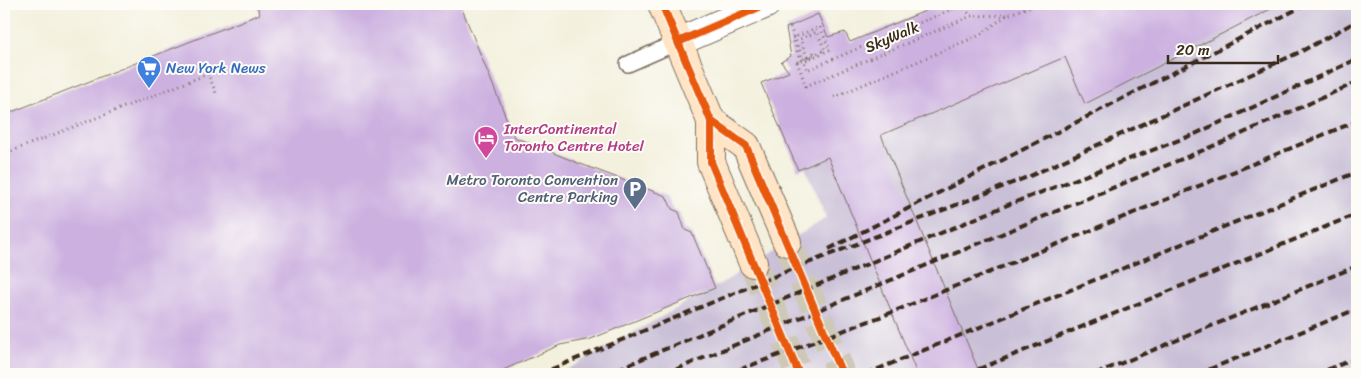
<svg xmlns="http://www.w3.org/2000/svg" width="1361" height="378" font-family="Sriracha,sans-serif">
	<rect width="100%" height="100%" fill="#fdfcf7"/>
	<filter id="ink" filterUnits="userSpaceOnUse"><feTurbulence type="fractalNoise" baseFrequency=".02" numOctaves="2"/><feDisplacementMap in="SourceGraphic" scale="10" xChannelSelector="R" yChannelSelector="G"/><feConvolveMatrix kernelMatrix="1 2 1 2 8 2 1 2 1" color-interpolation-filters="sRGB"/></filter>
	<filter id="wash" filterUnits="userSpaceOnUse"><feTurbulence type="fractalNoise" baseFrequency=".0096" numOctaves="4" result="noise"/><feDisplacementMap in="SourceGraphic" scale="20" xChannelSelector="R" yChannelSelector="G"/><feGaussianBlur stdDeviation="1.12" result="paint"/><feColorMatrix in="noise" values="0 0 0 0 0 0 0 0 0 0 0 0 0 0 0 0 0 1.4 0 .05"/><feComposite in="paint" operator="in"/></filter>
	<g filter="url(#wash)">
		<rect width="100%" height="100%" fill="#f3f0dd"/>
		<polygon fill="#c9bfd7" points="1189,4 1357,4 1357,374 559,374 727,280 826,218 805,167"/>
		<g id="blocks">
			<g fill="#ccb1e0">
				<polygon points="256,4 460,4 514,137 578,163 666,196 672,209 679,212 685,230 692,233 715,288 591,339 560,345 494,374 4,374 4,115 260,14"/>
				<polygon points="942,4 1280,4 1085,104 1065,57 881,135 980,374 917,374 828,157 798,170 761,83 789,72 781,62 791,56 786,28 818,14 828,37 845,32 850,42"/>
			</g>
		</g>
	</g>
	<g filter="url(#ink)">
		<use href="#blocks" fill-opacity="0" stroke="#7b6f61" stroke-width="1"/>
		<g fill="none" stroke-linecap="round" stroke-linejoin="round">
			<g stroke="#cec8b7" stroke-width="28" stroke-dasharray="28 14" stroke-linecap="butt">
				<polyline points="787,242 842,374"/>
				<polyline points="753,263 799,374"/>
			</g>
			<defs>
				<polyline id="lane" points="628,64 678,42"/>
				<polyline id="street" points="678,42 766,4"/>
				<g id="secondary">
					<polyline points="662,4 711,121 711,162 753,263"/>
					<polyline points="711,121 746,146 787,242"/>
				</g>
			</defs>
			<use href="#lane" stroke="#7b6f61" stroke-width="18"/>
			<use href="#street" stroke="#7b6f61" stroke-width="30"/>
			<use href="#secondary" stroke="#7b6f61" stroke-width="30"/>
			<g stroke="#7b6f61" stroke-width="3" stroke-dasharray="1 4" stroke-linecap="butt">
				<polyline points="790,27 803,59 825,50 817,32 800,39 808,59"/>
				<polyline points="801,61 792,38 820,27 830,50 804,61 807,70 962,5 971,16"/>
				<polyline points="797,62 806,86 971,16 1007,15"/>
				<polyline points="834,97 980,35 1007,15 1036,4"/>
				<polyline points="7,153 208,74 216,93"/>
			</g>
			<use href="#lane" stroke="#fff" stroke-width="15"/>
			<use href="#street" stroke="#fff" stroke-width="28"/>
			<use href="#secondary" stroke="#ffe4c6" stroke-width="28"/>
			<g stroke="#3b2a1e" stroke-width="4" stroke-dasharray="8 4" stroke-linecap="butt">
				<polyline points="829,249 1307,4"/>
				<polyline points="540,374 785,272 1030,176 1300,52 1357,21"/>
				<polyline points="606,374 1005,206 1195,134 1357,59"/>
				<polyline points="665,374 1230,139 1357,82"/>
				<polyline points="728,374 885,315 1357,121"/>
				<polyline points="866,374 1357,172"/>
				<polyline points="967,374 1357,214"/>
				<polyline points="1095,374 1357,266"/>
				<polyline points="1198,374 1357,309"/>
				<polyline points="1316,374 1357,358"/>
			</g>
			<polyline stroke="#7b6f61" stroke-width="3" stroke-dasharray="1 4" stroke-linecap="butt" points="797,62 813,56 814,52"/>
			<defs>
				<g id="cycleway">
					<polyline points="662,4 711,121 711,162 799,374"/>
					<polyline points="678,42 766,4"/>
					<polyline points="711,121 746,146 842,374"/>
				</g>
			</defs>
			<use href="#cycleway" stroke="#fdfcf7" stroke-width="11"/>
			<use href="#cycleway" stroke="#e8590c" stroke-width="8"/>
		</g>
	</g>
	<defs>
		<symbol id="supermarket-pin" viewBox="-11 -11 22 30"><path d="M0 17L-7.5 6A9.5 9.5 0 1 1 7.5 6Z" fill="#3f7fe0" stroke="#fdfcf7"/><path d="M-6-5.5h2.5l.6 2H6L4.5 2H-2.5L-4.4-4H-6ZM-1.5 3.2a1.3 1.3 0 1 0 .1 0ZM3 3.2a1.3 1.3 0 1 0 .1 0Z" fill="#fff"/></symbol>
		<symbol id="hotel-pin" viewBox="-11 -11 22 30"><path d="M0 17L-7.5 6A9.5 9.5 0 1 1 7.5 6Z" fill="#d1479c" stroke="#fdfcf7"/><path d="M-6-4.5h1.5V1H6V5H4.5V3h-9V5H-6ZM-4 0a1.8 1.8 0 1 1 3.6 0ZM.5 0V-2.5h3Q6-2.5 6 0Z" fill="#fff"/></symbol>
		<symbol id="parking-pin" viewBox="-11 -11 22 30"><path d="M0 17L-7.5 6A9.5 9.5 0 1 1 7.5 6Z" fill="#5c6f8a" stroke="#fdfcf7"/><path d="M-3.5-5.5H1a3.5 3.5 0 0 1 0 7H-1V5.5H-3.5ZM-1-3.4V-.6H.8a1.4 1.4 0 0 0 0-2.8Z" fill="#fff"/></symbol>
	</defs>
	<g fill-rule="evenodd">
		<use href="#supermarket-pin" x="135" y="54" width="28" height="38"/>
		<use href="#hotel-pin" x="472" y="124" width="28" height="38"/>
		<use href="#parking-pin" x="621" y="175" width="28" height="38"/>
	</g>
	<g text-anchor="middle" stroke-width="4" stroke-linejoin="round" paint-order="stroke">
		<g font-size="15" fill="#3b2a1e" stroke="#fdfcf7">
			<text transform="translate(892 37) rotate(-23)" y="5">SkyWalk</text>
		</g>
		<g font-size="15" fill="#366cbe" stroke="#fdfcf7" text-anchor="start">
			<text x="166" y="73">New York News</text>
		</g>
		<g font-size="15" fill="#b23c85" stroke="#fdfcf7" text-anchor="start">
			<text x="504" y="134">InterContinental<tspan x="504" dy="17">Toronto Centre Hotel</tspan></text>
		</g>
		<g font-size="15" fill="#4e5e75" stroke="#fdfcf7" text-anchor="end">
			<text x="618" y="185">Metro Toronto Convention<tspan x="618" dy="17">Centre Parking</tspan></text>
		</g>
	</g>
	<rect width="1361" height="378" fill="none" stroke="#fdfcf7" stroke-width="20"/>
	<path d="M1168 55v8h110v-8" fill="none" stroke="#3b2a1e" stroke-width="2.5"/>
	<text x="1176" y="55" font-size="15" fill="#3b2a1e" stroke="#fdfcf7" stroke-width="4" paint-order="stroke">20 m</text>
</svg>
